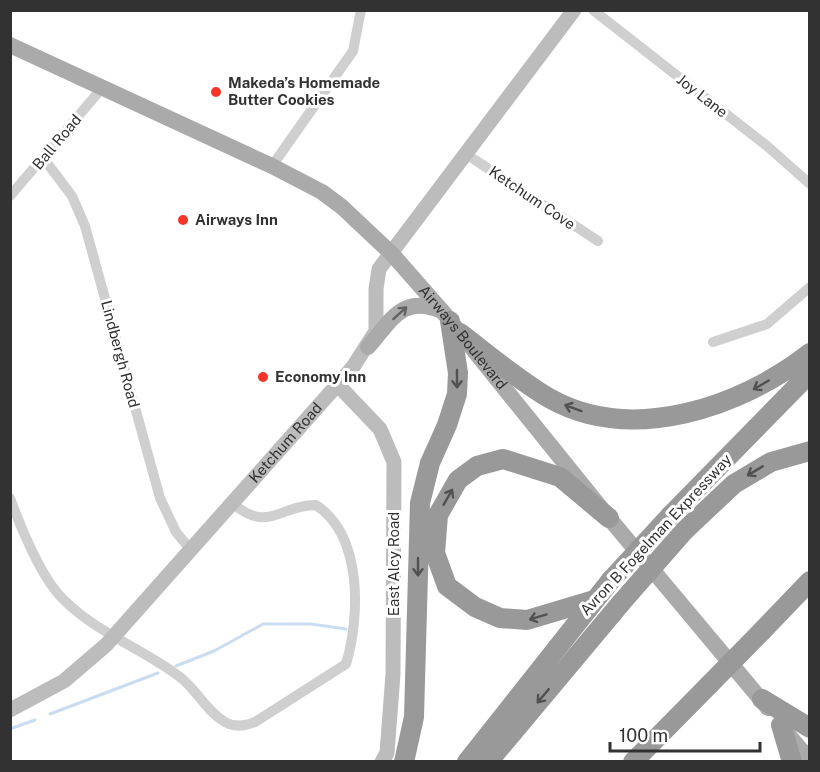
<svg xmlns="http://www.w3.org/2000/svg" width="820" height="772" font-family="'Public Sans',sans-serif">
	<rect width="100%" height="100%" fill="#fff"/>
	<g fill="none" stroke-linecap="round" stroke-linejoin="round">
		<g stroke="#cadcf0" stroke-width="3">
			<polyline points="176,666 214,651 263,624 311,624 346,629"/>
			<polyline points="50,714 158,673"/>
			<polyline points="10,729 35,720"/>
		</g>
		<g stroke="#cfcfcf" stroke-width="10">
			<polyline points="593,10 767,146 810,184"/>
			<polyline points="466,154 598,241"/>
			<polyline points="44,159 72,196 85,226 160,498 176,532 191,550"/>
			<polyline points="272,166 353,51 361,10"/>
			<polyline points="10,196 103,87"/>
			<polyline points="713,342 767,324 810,287"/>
			<path d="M10,498C20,526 41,577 62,598C96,633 142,648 180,677C196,689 206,711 225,722C235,728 245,726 255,722L346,664C360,617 363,536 316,505C279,505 269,534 232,503"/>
		</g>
		<g stroke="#bcbcbc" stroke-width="15">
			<polyline points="337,384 380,429 394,462 393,674 387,753 382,762"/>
			<path id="s1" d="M10,710L64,681L106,645L353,367L376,331V289L379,269L574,10"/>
		</g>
		<g stroke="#aaa" stroke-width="16">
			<path id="s2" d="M10,45L272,166L322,192L342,207L392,254L443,312L609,518L768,708"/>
			<path d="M368,347C392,320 402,294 442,311"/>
			<polyline points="783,729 810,760"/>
		</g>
		<g stroke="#999" stroke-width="20">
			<path d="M460,333C489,355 518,380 549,398C632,445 741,407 810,353"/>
			<polyline points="670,516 810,373"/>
			<polyline points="685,530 734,484 771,462 810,451"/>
			<polyline points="594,600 527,620 500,618 475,607 447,586 435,553 438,515 458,480 477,466 503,459 560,477 609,518"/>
			<polyline points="762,631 810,581"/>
			<polyline points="762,699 810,728"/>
			<polyline points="781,725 792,762"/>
			<polyline points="404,762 414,717 420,503 430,463 447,425 457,394 458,373 450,321"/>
			<polyline points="467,762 611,580"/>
			<polyline points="488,762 621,603"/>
			<polyline points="633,762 709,685"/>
		</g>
		<g stroke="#999" stroke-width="20">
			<polyline points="611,580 670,516"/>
			<polyline points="621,603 685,530"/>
			<polyline points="709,685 762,631"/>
		</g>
	</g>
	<defs><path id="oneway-shaft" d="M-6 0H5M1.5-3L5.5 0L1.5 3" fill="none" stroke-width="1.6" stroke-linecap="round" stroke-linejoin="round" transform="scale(1.5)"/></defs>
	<use stroke="#626262" href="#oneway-shaft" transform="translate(400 313) rotate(-42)"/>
	<g stroke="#515151">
		<use href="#oneway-shaft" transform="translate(457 379) rotate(90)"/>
		<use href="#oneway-shaft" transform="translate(761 385) rotate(150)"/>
		<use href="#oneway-shaft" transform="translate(573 408) rotate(-160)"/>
		<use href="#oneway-shaft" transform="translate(755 471) rotate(149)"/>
		<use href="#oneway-shaft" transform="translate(448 497) rotate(-60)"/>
		<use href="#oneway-shaft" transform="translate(418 567) rotate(90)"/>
		<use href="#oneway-shaft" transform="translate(538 617) rotate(163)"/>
		<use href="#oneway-shaft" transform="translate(543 696) rotate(130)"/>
	</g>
	<g fill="#f53527" stroke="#fff" stroke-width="2">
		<circle cx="216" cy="92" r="6"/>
		<circle cx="183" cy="220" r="6"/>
		<circle cx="263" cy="377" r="6"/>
	</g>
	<g text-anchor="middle" stroke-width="6" stroke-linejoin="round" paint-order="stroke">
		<g font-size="15" font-weight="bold" fill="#323232" stroke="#fff" text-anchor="start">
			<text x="228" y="88">Makeda’s Homemade<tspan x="228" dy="17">Butter Cookies</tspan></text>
			<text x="195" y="225">Airways Inn</text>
			<text x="275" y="382">Economy Inn</text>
		</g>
		<g font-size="15" fill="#323232" stroke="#fff">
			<text transform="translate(702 96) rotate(38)" y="5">Joy Lane</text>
			<text transform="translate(57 142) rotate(-50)" y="5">Ball Road</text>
			<text transform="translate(532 198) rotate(34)" y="5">Ketchum Cove</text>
			<text dy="5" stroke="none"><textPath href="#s2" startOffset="548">Airways Boulevard</textPath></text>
			<text transform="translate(120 354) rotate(75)" y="5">Lindbergh Road</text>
			<text dy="5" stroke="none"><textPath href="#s1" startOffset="387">Ketchum Road</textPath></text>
			<text transform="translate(656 535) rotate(-47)" y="5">Avron B Fogelman Expressway</text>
			<text transform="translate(394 564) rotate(-90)" y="5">East Alcy Road</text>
		</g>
	</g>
	<rect width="820" height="772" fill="none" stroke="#323232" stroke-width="24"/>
	<path d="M610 742v9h150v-9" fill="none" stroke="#323232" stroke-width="3"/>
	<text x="619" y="742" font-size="18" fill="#323232" stroke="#ffffff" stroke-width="4.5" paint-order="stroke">100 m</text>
</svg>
